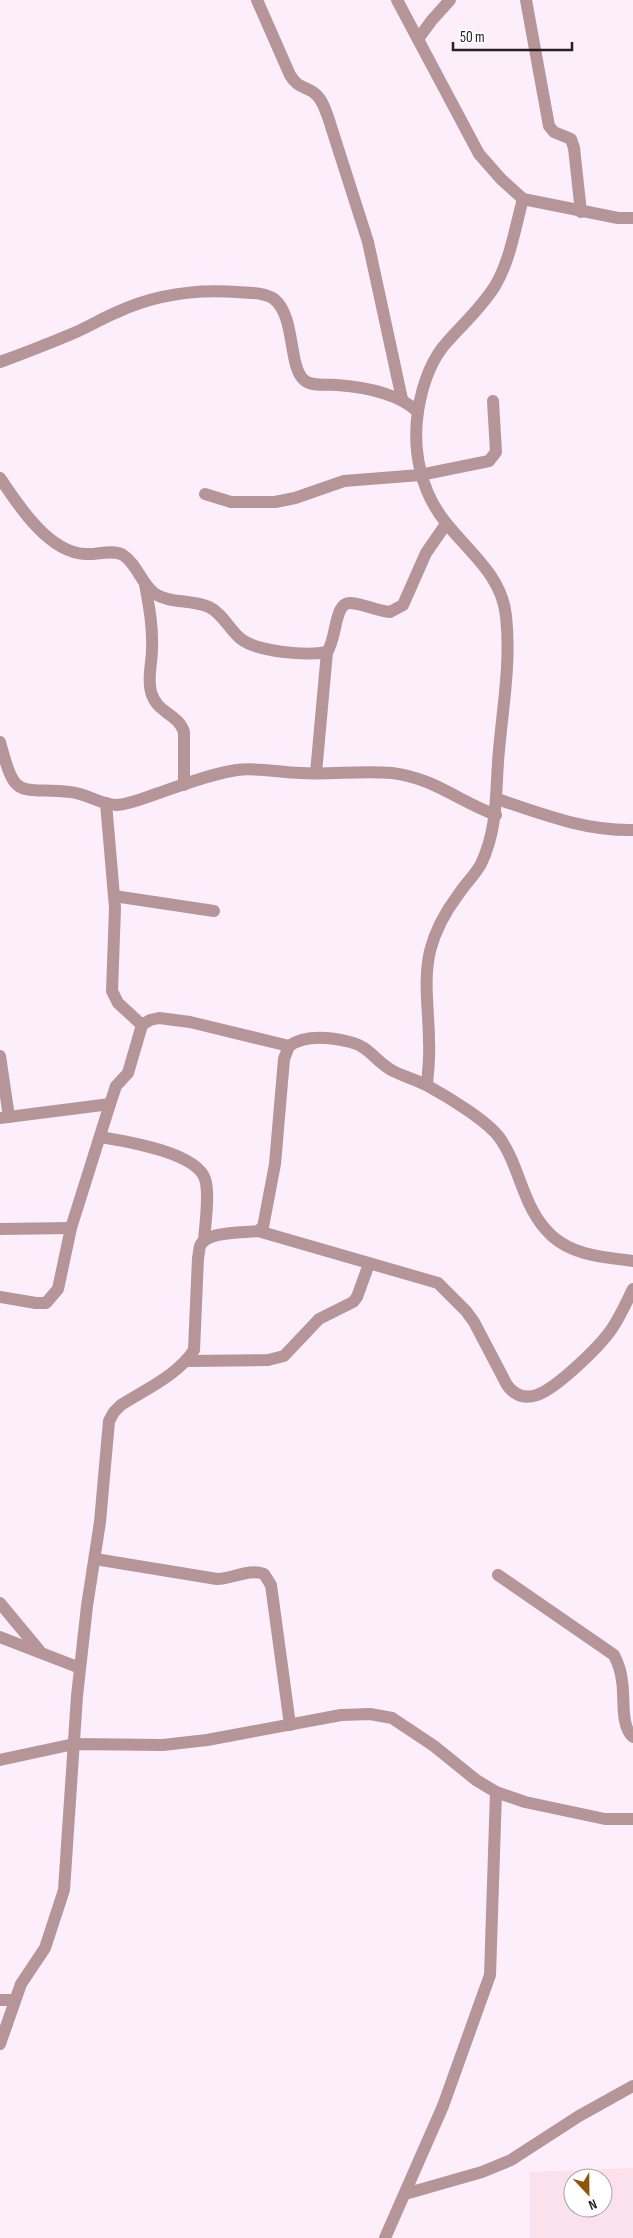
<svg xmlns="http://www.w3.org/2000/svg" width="633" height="2238" font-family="'Sofia Sans Condensed',sans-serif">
	<rect width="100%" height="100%" fill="#fceefa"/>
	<path fill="#fae1ec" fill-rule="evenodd" d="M633,2168V2238H530V2172ZM573,2178H603V2208H573Z"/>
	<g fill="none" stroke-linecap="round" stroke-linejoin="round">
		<g stroke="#b69598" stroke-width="12">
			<path d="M257,0L290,75C298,88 302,85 313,92C322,98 325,109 328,117L368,242L402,399"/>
			<polyline points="397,0 479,154 501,179 523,199 618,218 633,218"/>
			<polyline points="526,0 549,126 554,132 571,139 574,148 581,212"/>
			<polyline points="418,39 432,20 450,0"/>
			<path d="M0,362C25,353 50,343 74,333C88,327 101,319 115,313C153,295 196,289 237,292C249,293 264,292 274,299C296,317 288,366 304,380C312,387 327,384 337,385C364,387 398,393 418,412"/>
			<path d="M0,478C18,505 49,553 85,554C97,555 113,549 123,555C137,564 141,583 154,593C169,604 192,599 209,607C222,613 230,630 241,639C258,652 306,656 327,652C337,639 334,601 351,603C364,604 377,611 390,612L403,605L426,553L446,524"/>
			<polyline points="205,494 231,502 275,502 295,498 344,481 420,475 489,461 496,452 493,401"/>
			<path d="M145,584C149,606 153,627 152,649C152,664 147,677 151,692C157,714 178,713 184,732V785"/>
			<path d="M0,742C16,801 16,787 70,792C86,793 101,805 117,805C129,804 142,799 153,795C180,786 209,774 237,770C257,767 280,773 301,773C331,775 361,770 392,773C434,778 458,801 496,815"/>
			<polyline points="316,773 327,652"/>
			<path d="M497,799C542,814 585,831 633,830"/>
			<polyline points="106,803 115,908 112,991 118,1003 142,1025"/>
			<polyline points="114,896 214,911"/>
			<polyline points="0,1056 9,1117"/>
			<path d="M427,1085C428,1071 430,1056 429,1042C429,1012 423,981 430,951C435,931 446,911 458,895C465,884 475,875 481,864C499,826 495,790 499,750C503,706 511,661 506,616C502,576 470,553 447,524C421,493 412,451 418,411C422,387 431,359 448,341C465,322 481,308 495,286C510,261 515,228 523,199"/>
			<polyline points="0,1118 110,1104"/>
			<path d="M100,1137C124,1141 196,1152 205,1179C210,1194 205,1224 204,1241"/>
			<polyline points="0,1229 71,1228"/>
			<path d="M258,1231L438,1283L466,1311L474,1322L507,1385C514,1395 524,1399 537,1395C557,1388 599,1347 611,1330C620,1317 626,1303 633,1289"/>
			<polyline points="0,1297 36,1303 46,1303 58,1289 71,1228 110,1104 116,1086 128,1073 142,1025 150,1020 159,1018 190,1022 289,1046"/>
			<polyline points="187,1361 268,1360 284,1356 319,1319 353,1302 357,1297 369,1264"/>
			<path d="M95,1559L217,1579C233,1579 249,1568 264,1574L271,1585L290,1725"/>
			<path d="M498,1575L614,1655C618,1663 621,1671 622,1681C625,1697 620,1726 633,1737"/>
			<polyline points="0,1603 39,1650"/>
			<polyline points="0,1637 80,1668"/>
			<polyline points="0,1760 74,1744 163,1745 207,1740 341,1715 370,1714 392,1718 434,1746 476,1780 496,1792 525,1802 605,1819 633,1819"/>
			<polyline points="0,2000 15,2000"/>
			<path d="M0,2044L21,1984L45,1948L64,1890L77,1696L87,1606L100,1522L109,1421L114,1412L121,1405C146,1389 178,1375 194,1350L198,1258C199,1254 199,1249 200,1246C206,1231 244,1233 258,1231L263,1227L275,1164L284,1059L289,1046C306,1034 330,1037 350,1042C369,1046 377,1063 393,1071C405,1077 417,1080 428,1086C448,1097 486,1120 499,1137C521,1167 522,1209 552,1236C574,1256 605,1257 633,1261"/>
			<polyline points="405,2194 482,2172 511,2160 579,2116 633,2086"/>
			<polyline points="385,2238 443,2106 490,1975 496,1792"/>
		</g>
	</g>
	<g transform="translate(588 2193) rotate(158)"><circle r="24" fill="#ffffff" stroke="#a8a6a7"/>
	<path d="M0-4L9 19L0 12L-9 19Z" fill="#8d570a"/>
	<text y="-8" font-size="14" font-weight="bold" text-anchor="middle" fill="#252024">N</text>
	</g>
	<path d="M453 42v8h119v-8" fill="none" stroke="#252024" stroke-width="2.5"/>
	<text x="460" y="42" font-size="15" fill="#252024" stroke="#ffffff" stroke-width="4" paint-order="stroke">50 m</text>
</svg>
